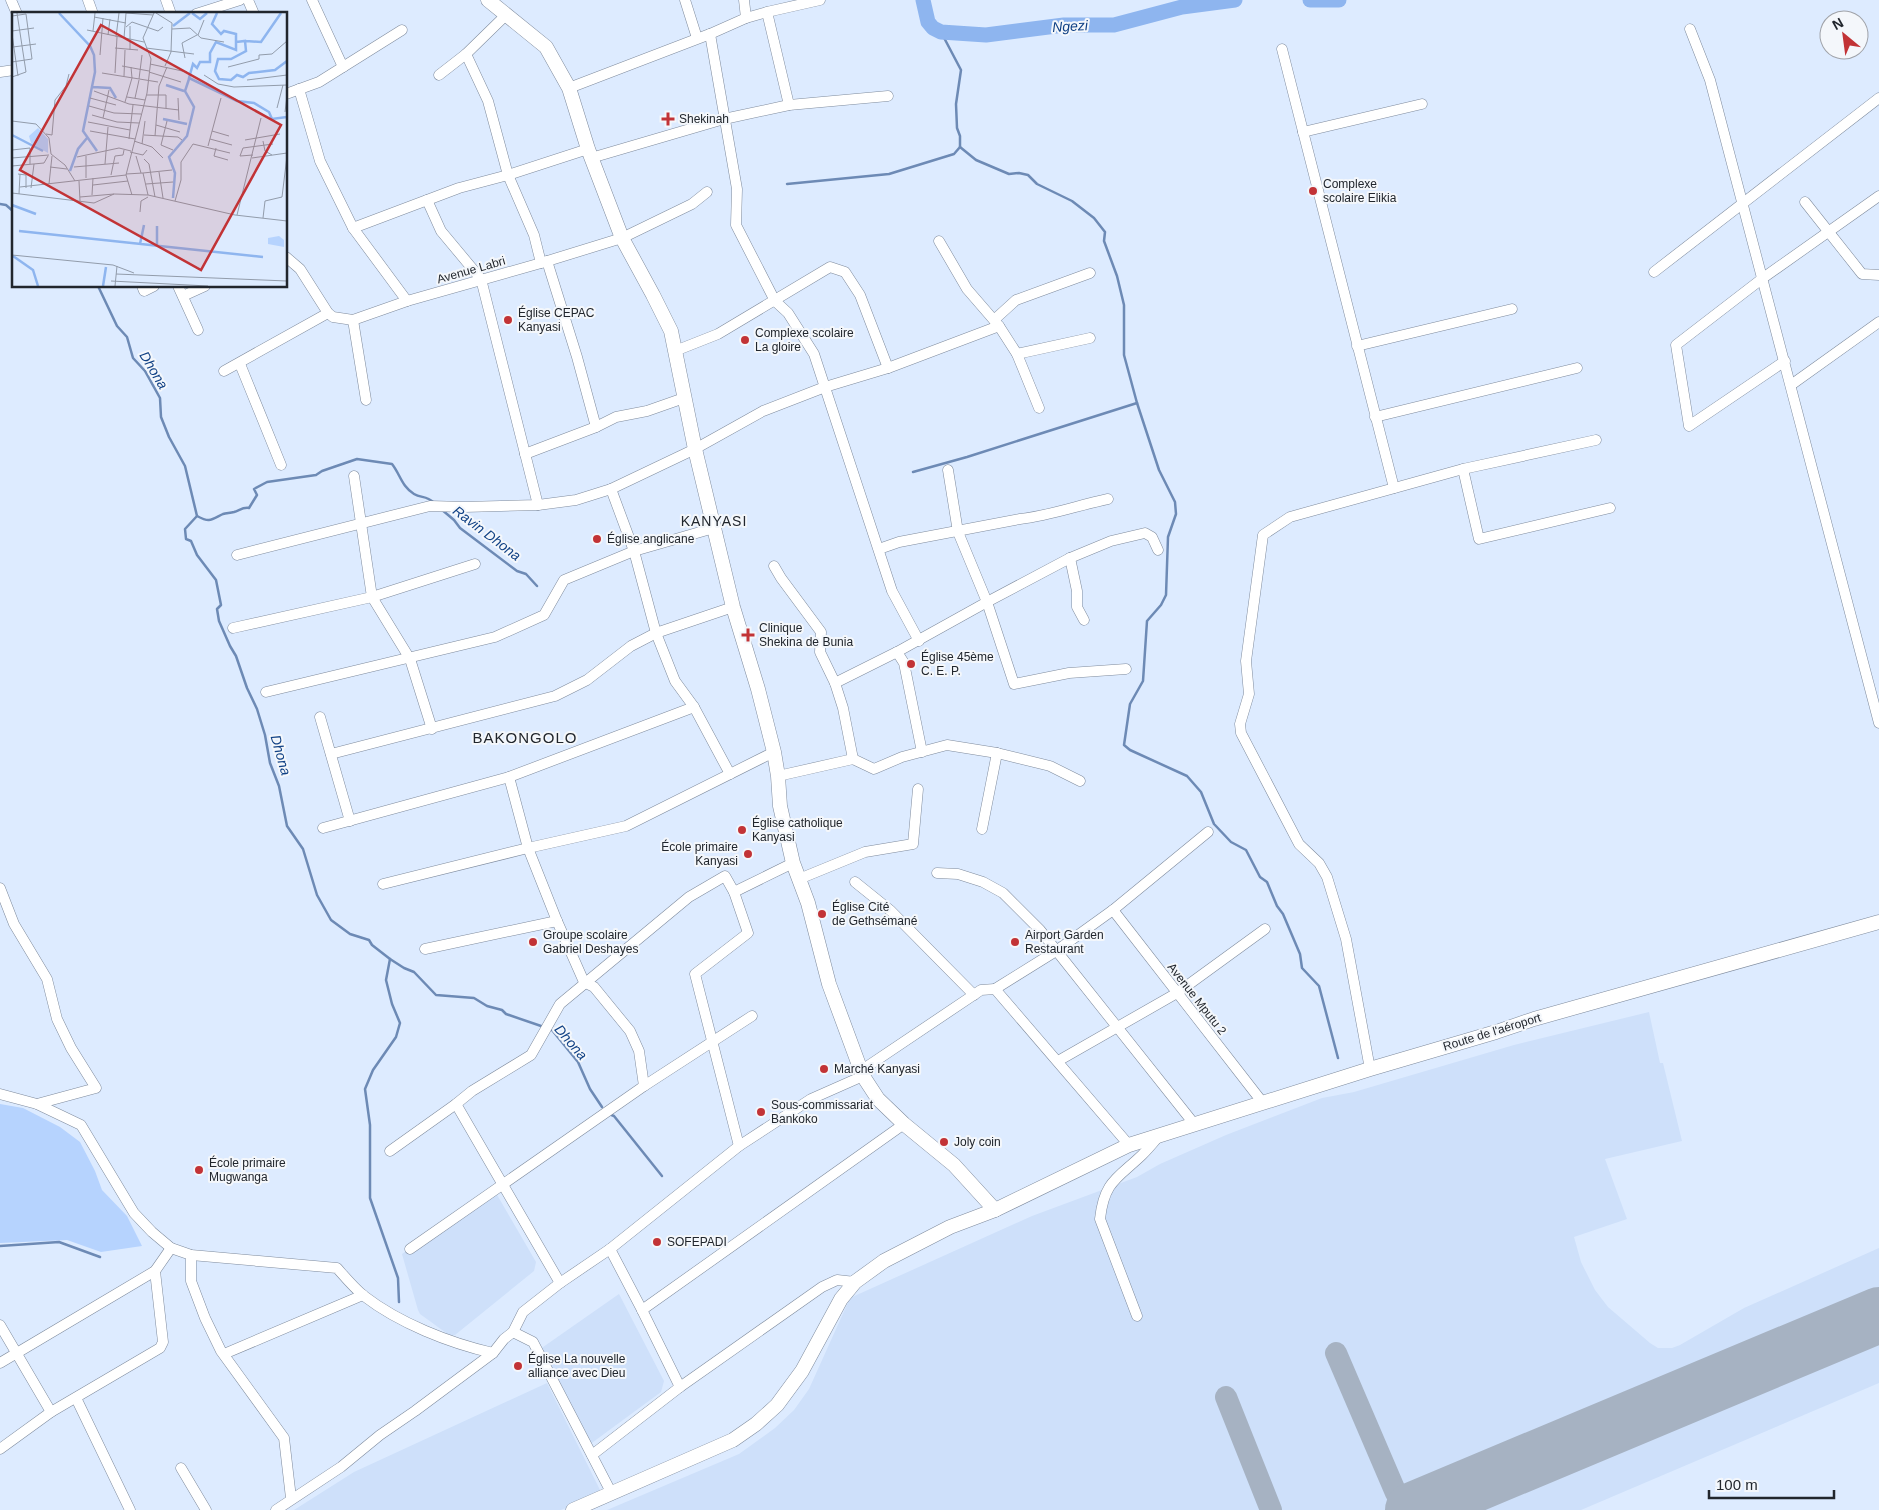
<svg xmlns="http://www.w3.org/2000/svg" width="1879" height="1510" font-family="Arial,sans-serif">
	<rect width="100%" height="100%" fill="#ddebff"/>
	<g fill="#cee0fa">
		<polygon points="1649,1012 1660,1063 1663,1063 1682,1141 1605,1159 1627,1219 1574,1237 1581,1262 1595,1290 1608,1307 1650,1343 1658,1348 1672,1348 1680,1345 1744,1308 1879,1248 1879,1383 1581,1510 607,1510 739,1454 775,1428 794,1410 809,1389 850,1298 1032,1216 1137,1177 1160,1164 1226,1135 1322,1098 1354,1092 1514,1045"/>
		<polygon points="490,1192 496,1193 536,1262 534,1271 455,1335 449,1335 420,1314 418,1310 402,1254"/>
		<polygon points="619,1294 664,1381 661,1392 589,1445 536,1352"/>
		<polygon points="547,1383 601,1492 561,1510 294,1510 354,1472"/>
	</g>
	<polygon fill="#b6d3fe" points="0,1104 23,1108 60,1127 80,1142 95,1171 102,1190 127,1216 142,1246 101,1252 67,1240 0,1243"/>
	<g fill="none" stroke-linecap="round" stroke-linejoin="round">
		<g stroke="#6d8ab5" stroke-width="2.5">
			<polyline points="941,32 961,70 956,104 957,128 960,136 960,147 976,160 1009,174 1019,173 1028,175 1037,184 1072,201 1094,218 1105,232 1104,241 1117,276 1124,305 1124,355 1137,403 1159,470 1175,502 1176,514 1168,537 1166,595 1161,605 1147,621 1143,681 1130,704 1124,745 1130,750 1187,776 1201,792 1214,824 1231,842 1246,850 1260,877 1267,882 1277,906 1283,914 1300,954 1302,968 1319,986 1338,1058"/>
			<polyline points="787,184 889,174 954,154 960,147"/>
			<polyline points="0,204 6,205 14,212"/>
			<polyline points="98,286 117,326 127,337 133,358 145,371 160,398 161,417 169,437 185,466 197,516 185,529 186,539 191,541 197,555 216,580 221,605 217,609 219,621 230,646 236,656 247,688 257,709 265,735 270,763 279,786 287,826 303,849 317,895 331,920 350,934 369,940 372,945 390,959 404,968 414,972 436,995 474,998 487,1006 502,1010 506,1014 544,1027"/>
			<polyline points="913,472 967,457 1137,403"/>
			<polyline points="441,509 454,520 460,528 517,571 526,574 537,586"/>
			<path d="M197,516C210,523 211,520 223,514C226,513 230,513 234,512C240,510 243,507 249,508L257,495L254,489L267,482L316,475L322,471L357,459L392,464C400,474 402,487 414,494C421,498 427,496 433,502"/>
			<polyline points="390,959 386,980 392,1004 400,1023 396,1037 373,1070 365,1089 370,1125 370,1198 398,1278 399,1302"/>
			<polyline points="549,1029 552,1030 578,1062 590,1089 602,1107"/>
			<polyline points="609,1114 614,1116 662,1176"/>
			<polyline points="0,1246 59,1242 100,1257"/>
		</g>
		<g stroke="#8eb5ef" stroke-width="15">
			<polyline points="923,0 928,22 933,28 941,32 986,35 1064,25 1114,25 1182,7 1235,0"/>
			<polyline points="1310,0 1339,0"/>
		</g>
		<g stroke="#a6b2c2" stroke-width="22">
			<polyline points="1336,1353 1396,1493 1405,1503 1419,1507"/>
			<polyline points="1226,1397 1271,1510"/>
		</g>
		<polyline stroke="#a6b2c2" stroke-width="56" points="1413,1510 1879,1315"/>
		<defs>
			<g id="street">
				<polyline points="11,0 17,14"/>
				<polyline points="88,0 93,14"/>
				<polyline points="166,0 171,14"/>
				<polyline points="248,0 254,14"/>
				<polyline points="312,0 343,67"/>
				<polyline points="685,0 697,38"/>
				<polyline points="744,0 746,18"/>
				<polyline points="767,12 789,105"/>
				<polyline points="196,14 240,0"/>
				<polyline points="1690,29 1710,80 1879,723"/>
				<polyline points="710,34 737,189 736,225 775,301 788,313 814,354 892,591 919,641"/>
				<polyline points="1282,49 1394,488"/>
				<polyline points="466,54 488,101 508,175 534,235 541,263"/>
				<polyline points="0,72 14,70"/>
				<polyline points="439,75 466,54 507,14"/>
				<polyline points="569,88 710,34 746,18 767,12 820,0"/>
				<polyline points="299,89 320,161 353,228 407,301"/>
				<polyline points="286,94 319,82 402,30"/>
				<polyline points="1303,132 1422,104"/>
				<polyline points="591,158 724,119 789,105 888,96"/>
				<polyline points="427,200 441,231 481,279 538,505"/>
				<polyline points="1805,202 1862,274 1879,275"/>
				<polyline points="353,228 459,188 508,175 588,149"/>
				<polyline points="939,241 967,289 999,326 1017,354 1039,408"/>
				<polyline points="286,257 300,269 328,313 333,317 353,320 407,301 541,263 622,238 692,204 707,192"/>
				<polyline points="547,261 577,357 596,427"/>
				<polyline points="1654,272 1879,98"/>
				<polyline points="142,286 144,291 154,286"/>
				<polyline points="178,286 198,330"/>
				<polyline points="183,296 205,286"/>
				<polyline points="353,320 366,400"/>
				<polyline points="994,320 1016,300 1090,273"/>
				<polyline points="1357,346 1512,309"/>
				<polyline points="675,351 718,334 830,267 845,272 860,295 888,368"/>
				<polyline points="1017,354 1090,338"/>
				<polyline points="1785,361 1689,426 1676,345 1763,278 1879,196"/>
				<polyline points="240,364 281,465"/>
				<polyline points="224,371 328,313"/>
				<polyline points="1791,385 1879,322"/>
				<polyline points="1375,417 1577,368"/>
				<polyline points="525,454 596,427 616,417 647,411 684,398"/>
				<polyline points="1463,469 1479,539 1610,508"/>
				<polyline points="948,470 958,532 987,602 1014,684 1069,673 1126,669"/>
				<polyline points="354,476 372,597 410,659 432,729"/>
				<polyline points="611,489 634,551 656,633 675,681 694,707 730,774"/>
				<path d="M879,549L899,542L1020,519C1049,516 1079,505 1108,499"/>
				<polyline points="237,555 430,506 464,507 538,505 576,500 611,489 695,449 763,411 825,387 888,368 999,326"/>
				<polyline points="1070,558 1077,591 1077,607 1084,620"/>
				<polyline points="774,566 781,578 821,632 820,652 835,683 843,708 853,759"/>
				<polyline points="233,628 372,597 475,564"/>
				<polyline points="897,652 904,663 922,752"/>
				<polyline points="835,683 897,652 987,602 1070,558 1111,541 1145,533 1152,537 1158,550"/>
				<polyline points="266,692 495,637 544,615 564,580 634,551 714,528"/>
				<polyline points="320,717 350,821"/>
				<polyline points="331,754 555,696 587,680 631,646 656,633 733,607"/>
				<polyline points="778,776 853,759 874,769 902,757 947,745 997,753 1050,766 1080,781"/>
				<polyline points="509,777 528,848 557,921 584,982 594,987 630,1031 639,1051 644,1086"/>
				<polyline points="323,828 509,777 694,707"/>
				<polyline points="982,829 997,753"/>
				<polyline points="937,873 958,874 983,882 1003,893 1040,930 1195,1125"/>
				<polyline points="799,879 865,852 913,844 918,789"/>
				<polyline points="855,882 891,911 974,995"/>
				<polyline points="383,884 528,848 626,826 774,752"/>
				<polyline points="0,888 14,924 47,979 57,1019 71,1048 96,1088 37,1104"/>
				<polyline points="734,892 748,933 695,974 739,1146"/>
				<polyline points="1113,910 1263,1103"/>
				<polyline points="425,949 557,921"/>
				<polyline points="995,989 1056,951 1113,910 1208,832"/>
				<polyline points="1058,1061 1177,993 1265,929"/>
				<polyline points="1370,1069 1346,939 1327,877 1319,863 1299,844 1241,733 1240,724 1249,694 1246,661 1263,535 1290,517 1463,469 1596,440"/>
				<polyline points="862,1070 981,990 995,989 1129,1145"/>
				<path d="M0,1094L37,1104L81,1125L134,1213L152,1232L171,1248L191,1255L337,1268C345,1277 354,1288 364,1296C399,1323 449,1343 493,1353"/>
				<polyline points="456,1104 560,1283"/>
				<polyline points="390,1151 456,1104 472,1091 531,1055 560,1004 689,897 725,876 734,892 793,863"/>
				<polyline points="410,1249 644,1086 752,1016"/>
				<polyline points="610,1249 642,1310 680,1387"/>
				<polyline points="191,1255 191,1281 205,1318 221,1351 284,1438 291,1498"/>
				<polyline points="642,1310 904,1124"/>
				<path d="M1137,1316L1100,1219C1104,1181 1118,1178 1142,1155C1148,1149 1153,1143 1158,1137"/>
				<polyline points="0,1325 51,1412"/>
				<polyline points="513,1332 533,1342 612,1494"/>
				<polyline points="224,1354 363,1295"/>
				<polyline points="0,1363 155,1271 171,1248"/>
				<polyline points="76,1398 130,1510"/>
				<polyline points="0,1449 51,1412 160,1348 163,1342 155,1271"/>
				<polyline points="592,1455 680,1387 822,1287 837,1280 855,1282"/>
				<polyline points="181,1468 206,1510"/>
				<polyline points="276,1510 341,1467 380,1435 415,1411 493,1353 504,1339 513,1332 523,1312 560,1283 610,1249 739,1146 811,1099 863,1076"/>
			</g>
			<g id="secondary">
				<polyline points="488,0 546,47 569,88 588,149 622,238 653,295 671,331 695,449 733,607 758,689 774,752 778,776 780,806 793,863 808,903 829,984 863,1076 878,1099 904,1124 954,1165 995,1210"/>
				<polyline points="573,1510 733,1440 756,1424 777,1405 802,1371 841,1299 855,1282 884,1261 950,1227 995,1210 1129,1145 1370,1069 1496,1032 1534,1019 1879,922"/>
			</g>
		</defs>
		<use href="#street" stroke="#7f8b9d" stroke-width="11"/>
		<use href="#secondary" stroke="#7f8b9d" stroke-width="15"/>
		<use href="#street" stroke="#fff" stroke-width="10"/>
		<use href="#secondary" stroke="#fff" stroke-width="14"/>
	</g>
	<g fill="#c23336" stroke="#f4f7fb" stroke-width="2">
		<path d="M665.5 111.5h5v5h5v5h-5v5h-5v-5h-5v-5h5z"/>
		<circle cx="1313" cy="191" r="5"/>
		<circle cx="508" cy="320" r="5"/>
		<circle cx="745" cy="340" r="5"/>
		<circle cx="597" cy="539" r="5"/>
		<path d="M745.5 627.5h5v5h5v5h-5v5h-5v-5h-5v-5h5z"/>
		<circle cx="911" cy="664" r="5"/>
		<circle cx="742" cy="830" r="5"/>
		<circle cx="748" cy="854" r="5"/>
		<circle cx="822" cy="914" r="5"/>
		<circle cx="533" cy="942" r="5"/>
		<circle cx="1015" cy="942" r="5"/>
		<circle cx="824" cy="1069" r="5"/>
		<circle cx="761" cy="1112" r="5"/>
		<circle cx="944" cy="1142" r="5"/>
		<circle cx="199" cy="1170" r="5"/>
		<circle cx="657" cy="1242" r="5"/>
		<circle cx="518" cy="1366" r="5"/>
	</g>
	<g text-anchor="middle" stroke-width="4" stroke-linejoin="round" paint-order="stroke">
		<g font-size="12" fill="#21262d" stroke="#f4f7fb" text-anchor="start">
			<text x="679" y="123">Shekinah</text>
			<text x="1323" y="188">Complexe<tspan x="1323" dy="14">scolaire Elikia</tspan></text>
			<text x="518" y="317">Église CEPAC<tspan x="518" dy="14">Kanyasi</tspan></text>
			<text x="755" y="337">Complexe scolaire<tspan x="755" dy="14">La gloire</tspan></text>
			<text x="607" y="543">Église anglicane</text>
			<text x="759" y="632">Clinique<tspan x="759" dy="14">Shekina de Bunia</tspan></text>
			<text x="921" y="661">Église 45ème<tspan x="921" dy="14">C. E. P.</tspan></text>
			<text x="752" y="827">Église catholique<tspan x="752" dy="14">Kanyasi</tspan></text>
			<text x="738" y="851" text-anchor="end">École primaire<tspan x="738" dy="14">Kanyasi</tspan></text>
			<text x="832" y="911">Église Cité<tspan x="832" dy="14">de Gethsémané</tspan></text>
			<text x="543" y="939">Groupe scolaire<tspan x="543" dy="14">Gabriel Deshayes</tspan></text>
			<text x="1025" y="939">Airport Garden<tspan x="1025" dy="14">Restaurant</tspan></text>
			<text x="834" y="1073">Marché Kanyasi</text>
			<text x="771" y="1109">Sous-commissariat<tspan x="771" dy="14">Bankoko</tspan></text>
			<text x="954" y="1146">Joly coin</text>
			<text x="209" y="1167">École primaire<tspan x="209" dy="14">Mugwanga</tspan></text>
			<text x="667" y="1246">SOFEPADI</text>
			<text x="528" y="1363">Église La nouvelle<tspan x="528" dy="14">alliance avec Dieu</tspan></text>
		</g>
		<g font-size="12" fill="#21262d" stroke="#f4f7fb">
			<text transform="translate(471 270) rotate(-16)" y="4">Avenue Labri</text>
			<text transform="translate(1197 999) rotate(52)" y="4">Avenue Mputu 2</text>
			<text transform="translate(1492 1032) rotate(-17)" y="4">Route de l'aéroport</text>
		</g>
		<g font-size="14" font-style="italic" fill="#104185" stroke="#f4f7fb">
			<text transform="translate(1070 26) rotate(-3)" y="5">Ngezi</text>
			<text transform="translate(154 370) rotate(59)" y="5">Dhona</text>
			<text transform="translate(487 533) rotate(37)" y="5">Ravin Dhona</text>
			<text transform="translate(281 755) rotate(74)" y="5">Dhona</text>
			<text transform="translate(571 1042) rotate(49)" y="5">Dhona</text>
		</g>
		<g font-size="14" letter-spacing="1" fill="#21262d" stroke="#f4f7fb">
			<text x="714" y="526">KANYASI</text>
		</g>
		<g font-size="15" letter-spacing="1" fill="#21262d" stroke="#f4f7fb">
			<text x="525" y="743">BAKONGOLO</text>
		</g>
	</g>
	<g transform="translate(12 12)">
		<rect width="275" height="275" fill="#ddebff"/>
		<path d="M26,116L36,127V141L19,131L17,124ZM267,224L272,228V235L256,232V226Z" fill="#b6d3fe"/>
		<path fill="none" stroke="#8eb5ef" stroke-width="2.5" d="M47,1L78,34L82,43L83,60L71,119L85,139M180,1L188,7L195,1M205,1L200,12L209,22L212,19L224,22V38L204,30L198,41V50H188L185,56L181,52L177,66L225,89L242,91L257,100L260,107L275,105M161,14L178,1M234,29L249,30L269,1M224,30L233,29L234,39L219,47H206L203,59L207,67L219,68L225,63L231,65L237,61L263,58L275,49M154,73L172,79M81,75L98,76L104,86M151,107L175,112M0,123L31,139M58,159L66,137L75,126M161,186L163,161L157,145L175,124L182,95L173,79L177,67M0,193L24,202M7,219L251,245M128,232L132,213M145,234V214M1,244L21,258L26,274M91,274L94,255"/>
		<path fill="none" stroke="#929cab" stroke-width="1" d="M144,1L160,11L159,40L153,54M0,4L14,2L20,47L0,50M82,5L114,11M114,15L120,10L146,19L151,15M160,17L178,16L189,26L212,30M75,18L132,30M0,19L22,16M81,19L83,1M0,22L6,64M96,23L98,7M186,23L192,8M104,25L107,1M112,26L114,1L141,3M1,35L24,32M103,36L126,38M134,36L182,42M118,38V14M88,43L91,6M173,46L170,31L185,23M138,52L175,60M110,54L137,59M216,55L247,47V43L260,42L275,29M137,60L169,70M90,61L146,70M103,61L105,25M192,63L206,72L222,75L275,73M112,64L113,38M0,65L14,60L5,1M127,67L130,43M235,68L275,63M82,79L117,92L167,98M135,83H154V96M115,85L133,88M78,86L104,93M123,86L127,68M166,86L167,108M113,90L120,66L119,55M77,94L102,101L129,102M265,96L271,73M273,100L275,84M80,103L105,110L127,111M91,106L97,78M0,109L24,112L37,126L39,142L53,153L63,169M155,109L149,133L161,138M76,110L118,118M144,113L168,120M78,119L123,127M200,119L217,124M34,122L40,123L43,88L54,74L57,62M132,123L166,125L170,128M143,124L147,74L155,55M117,127L121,93M198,127L220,133M233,128L268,122M122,129L140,135L151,146M251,129L253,139L260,143M130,132L133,109M196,134L209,86M204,136L202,144L216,148M0,138L18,136V152M118,140L131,143L135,138M241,143L228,144L231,136L261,132M74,144V166M124,144L129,161M65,145L107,136L119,139M0,146L37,143M240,146L275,141M132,147L137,152L143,185M93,152L96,115M0,154L32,151L36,144M38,155L55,157M62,155L107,151M147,160L151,186M131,161L160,158M6,162L14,163V176M114,162L131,161L136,183M99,163L103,144L111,143L112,138M67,169L68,189M37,172L40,144M134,172L161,170M81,173L116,169M8,175L114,163M19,176L22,152M0,181L82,191L102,182L136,183L223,203L275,209M7,182L8,162M80,183L81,166M120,183L114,163L135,81L139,47L131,26L142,1M68,185L102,182M163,189L169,168V150L181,132L218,141M128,200L129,189L136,185M225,203L249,106M251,206L253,189L270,185L275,144M0,243L101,253L122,261M104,262L275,269M99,269L196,274M103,274L105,254"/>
		<path fill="#c23336" fill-opacity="0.15" stroke="#c23336" stroke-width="2.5" d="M89,13L269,113L189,258L8,158Z"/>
		<rect width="275" height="275" fill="none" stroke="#21262d" stroke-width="2.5"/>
	</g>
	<g transform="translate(1844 35) rotate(331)"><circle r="24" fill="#f4f7fb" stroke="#a0a3a9"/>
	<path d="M0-4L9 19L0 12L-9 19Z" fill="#c23336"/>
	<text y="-8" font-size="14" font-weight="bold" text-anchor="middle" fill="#21262d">N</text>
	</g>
	<path d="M1709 1490v8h125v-8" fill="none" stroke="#21262d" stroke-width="2.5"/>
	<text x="1716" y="1490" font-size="15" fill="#21262d" stroke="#f4f7fb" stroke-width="4" paint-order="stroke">100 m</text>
</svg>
